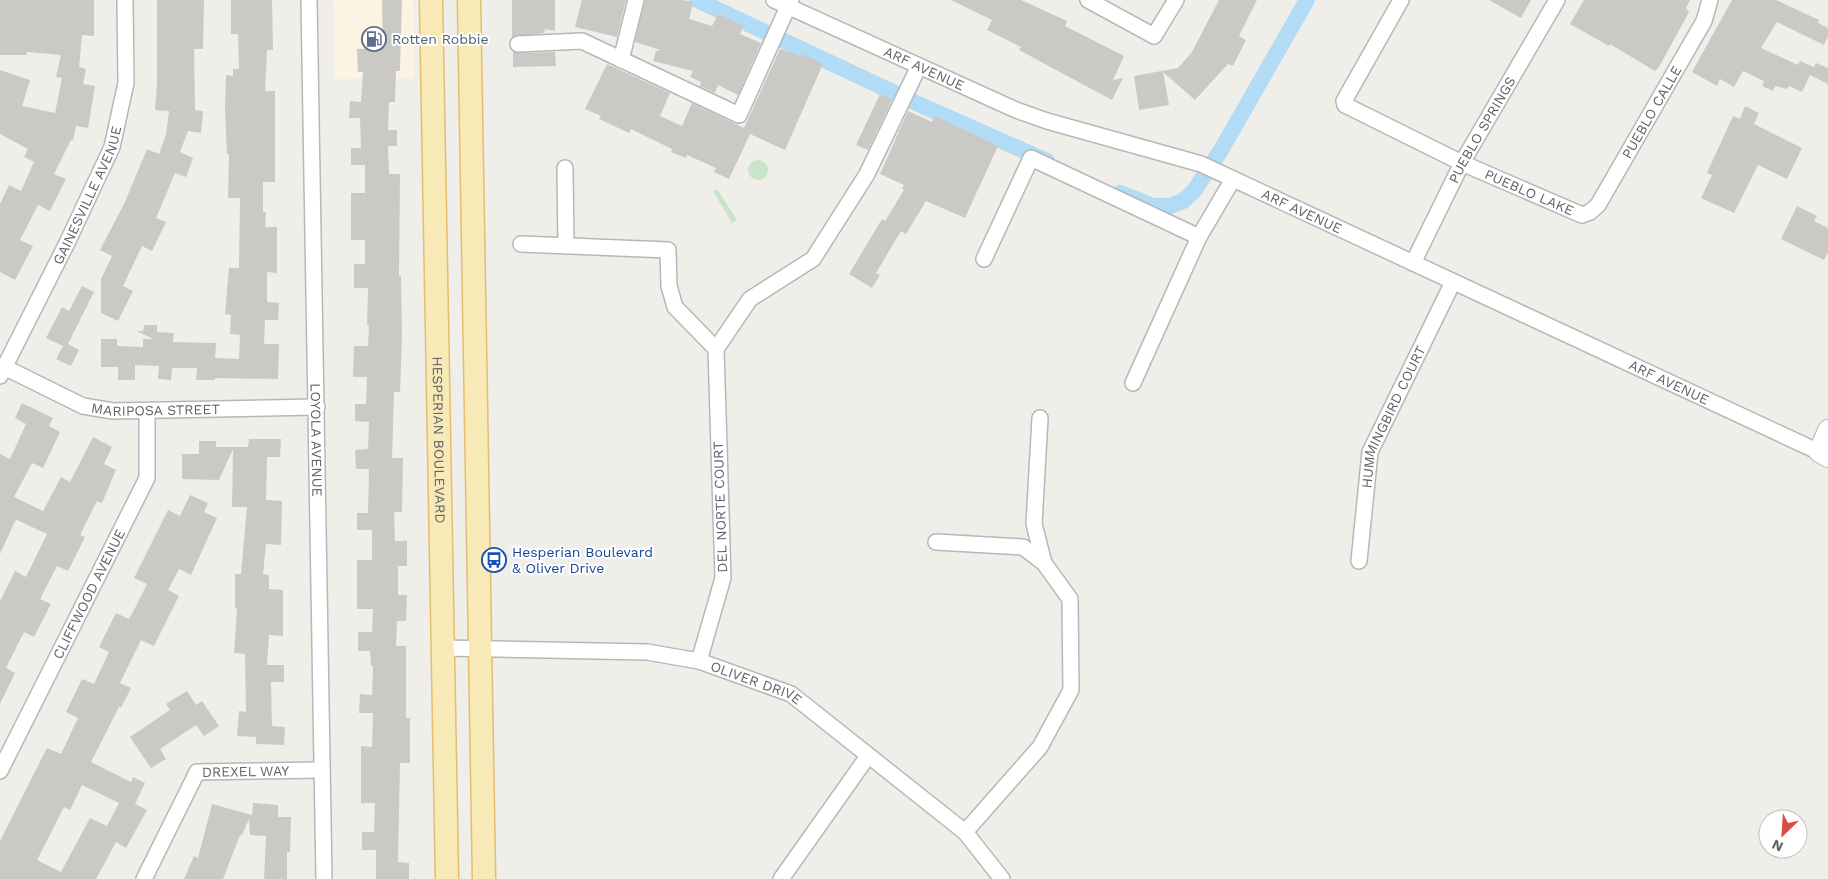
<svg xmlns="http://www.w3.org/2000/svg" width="1828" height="879" font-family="'Work Sans',sans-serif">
	<rect width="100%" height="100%" fill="#f0eee8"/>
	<polygon fill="#fbf4e2" points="333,0 413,0 414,78 335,79"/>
	<g fill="#c9e4c8">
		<circle cx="758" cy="170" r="10"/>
		<polygon points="717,189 737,220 732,223 713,191"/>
	</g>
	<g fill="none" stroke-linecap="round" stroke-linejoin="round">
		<g stroke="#b2dbf6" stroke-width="16">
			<polyline points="697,0 916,103 1047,161"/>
			<polyline points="1120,193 1153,206 1170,206 1183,201 1194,191 1221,150 1307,0"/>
		</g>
	</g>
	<g fill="#cbc9c5" fill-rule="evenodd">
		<polygon points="0,0 94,0 94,36 82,35 79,67 86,69 83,84 95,86 88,128 76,126 73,140 71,140 54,174 66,179 50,211 38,205 20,240 33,246 15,280 0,272 0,204 9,185 21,191 34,162 24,157 28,149 0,134 0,70 30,80 22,106 55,113 62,78 56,77 61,55 27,52 27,55 0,55"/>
		<polygon points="157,0 204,0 203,49 194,49 195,110 203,111 201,133 188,131 180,152 193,158 186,177 175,173 156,218 166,222 152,251 142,246 123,286 133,291 118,321 101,313 101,279 112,256 100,250 125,202 147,149 159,154 166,135 169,111 155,110 157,84"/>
		<polygon points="231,0 272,0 273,50 267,50 265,91 275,91 275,182 263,182 263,212 266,212 265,227 277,227 277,273 267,272 267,302 279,303 278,320 265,320 264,344 279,344 278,379 215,378 215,380 196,380 197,368 172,368 171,380 158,379 159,366 135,365 135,380 118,380 118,367 101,367 101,339 117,339 117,346 143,347 143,339 153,339 137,331 143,331 144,325 157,325 157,332 174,333 173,342 216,343 215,358 239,359 240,335 230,334 231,315 225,314 229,268 239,268 240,198 228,198 229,154 227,154 225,108 226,75 233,76 233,69 239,69 238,34 231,34"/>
		<polygon points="382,0 402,0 400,71 396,71 395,102 389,102 388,130 397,130 397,146 388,146 389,174 400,174 399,276 401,276 402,336 400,392 394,392 392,458 403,458 402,512 394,512 395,541 407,541 407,566 398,566 398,595 407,595 406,621 397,621 396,646 406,646 406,718 410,718 410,763 400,763 398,862 409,863 409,879 376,879 376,850 362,850 362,832 374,832 375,803 361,803 361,746 372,747 373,713 359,713 360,694 372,695 373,666 371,666 370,651 358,651 358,632 372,632 373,609 357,609 357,560 372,560 372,530 357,530 357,513 368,513 369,469 356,469 355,450 368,449 369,422 355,421 355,404 366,404 367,377 353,377 354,346 368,346 369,325 367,325 368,288 354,288 354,264 365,264 365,240 351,240 351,193 365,193 365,165 351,165 351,148 361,148 360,118 349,118 350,101 361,102 363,72 358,72 357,49 383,48"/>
		<polygon points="512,0 555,0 555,31 545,29 544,33 512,37"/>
		<polygon points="582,0 626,0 617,37 575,27"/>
		<polygon points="645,0 682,0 693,2 689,19 712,26 718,14 743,26 740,34 761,43 738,95 718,85 715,93 700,86 701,82 690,77 693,71 653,61 656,51 661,50 635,42"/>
		<polygon points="951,0 1021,0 1067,21 1065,26 1124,56 1113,80 1123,78 1112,100 1019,50 1021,47 987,30 992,20"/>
		<polygon points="1219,0 1257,0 1239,36 1246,40 1233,66 1228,64 1195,100 1163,72 1169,105 1139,110 1134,76 1178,68 1192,52"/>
		<polygon points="1489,0 1531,0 1521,18"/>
		<polygon points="1584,0 1690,0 1686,8 1689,12 1659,67 1655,71 1610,44 1609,46 1570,24"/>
		<polygon points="1732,0 1776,0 1819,20 1818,23 1828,28 1828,36 1824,45 1777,22 1761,48 1798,65 1800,61 1814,67 1816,63 1828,68 1828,84 1810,75 1802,92 1789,86 1787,89 1775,86 1773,91 1762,86 1764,81 1743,71 1734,87 1720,79 1717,86 1692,72"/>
		<polygon points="780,49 802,57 803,54 823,64 785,150 750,134 729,179 714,172 716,168 687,155 686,158 671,152 672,149 631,129 629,133 599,119 601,116 585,109 607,64 670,93 660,116 682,126 692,103 744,128"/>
		<polygon points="513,51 518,53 555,52 556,66 513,67"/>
		<polygon points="880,94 892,100 868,150 856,145"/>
		<polygon points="1745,106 1759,113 1754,124 1802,148 1787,179 1758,165 1734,213 1701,198 1712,175 1707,173 1733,116 1740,119"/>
		<polygon points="908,111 932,122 935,116 998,146 965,218 926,201 906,234 901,231 876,273 880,275 872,288 849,274 882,219 885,221 904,190 902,189 904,185 880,174"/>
		<polygon points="1797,206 1817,216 1814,221 1828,228 1828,252 1824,260 1781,239"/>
		<polygon points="82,286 94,292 68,344 79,350 71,366 56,359 63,346 46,338 62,307 69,311"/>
		<polygon points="22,403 53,418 49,426 60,432 43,468 32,463 14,497 43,511 61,477 70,482 93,437 112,447 104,464 116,470 102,503 97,501 80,535 85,537 68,571 57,566 40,599 51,604 34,637 24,632 6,668 15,673 0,704 0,601 15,571 26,577 47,534 17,520 15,521 0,554 0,454 10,459 26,424 15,418"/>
		<polygon points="249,439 281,439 280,457 267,457 266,500 282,501 281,545 266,544 263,574 269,575 269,589 283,590 283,636 269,635 267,665 284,665 284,682 271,682 272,726 285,727 284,745 256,744 256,737 237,736 239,711 246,712 245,654 234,653 237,608 235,608 235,574 241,574 247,507 232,507 233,449 219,480 182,479 182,454 199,454 199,441 216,441 216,447 248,447"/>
		<path d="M190,495L208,503L204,512L217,518L191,575L179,569L168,590L179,596L154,646L141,640L120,683L131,688L121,708L119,707L91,762L131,782L133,777L145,783L135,804L147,810L126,848L116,842L96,879H0V842L4,833L47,748L61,754L78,718L66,712L82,679L94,684L109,652L99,647L116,613L129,619L135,608L147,584L134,578L168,510L180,516ZM82,785L119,803L107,826L90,818L61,872L37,860L64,807L70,810Z"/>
		<polygon points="187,691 196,705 202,701 219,726 204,736 196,725 160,749 166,759 151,768 130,737 170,710 166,704"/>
		<polygon points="253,803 278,805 278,817 291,817 290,852 287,852 287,879 264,879 266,836 250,835 249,819 242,835 240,835 223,879 184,879 194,856 198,858 212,804 252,815"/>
	</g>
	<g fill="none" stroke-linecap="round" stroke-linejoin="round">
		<defs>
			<g id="street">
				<path id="s1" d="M309,0L324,879"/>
				<path id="s2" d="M774,0L1016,110L1047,121L1201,164L1819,452"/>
				<polyline points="1088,0 1154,36 1176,0"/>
				<path id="s3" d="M1401,0L1344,101L1345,105L1462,163L1582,215L1590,212L1598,205L1704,21L1710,0"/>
				<polyline points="518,44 582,41 739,115 791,0"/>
				<polyline points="621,60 636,0"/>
				<polyline points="565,168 566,246"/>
				<polyline points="521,244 668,250 669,286 675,307 716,349"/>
				<polyline points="984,259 1031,158 1199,237"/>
				<path id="s4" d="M1413,263L1462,163L1557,0"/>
				<polyline points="716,349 750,299 813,259 867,174 919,66"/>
				<path id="s5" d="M4,367L83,406L113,411L317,407"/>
				<path id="s6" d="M0,376L67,243L112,147L126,83L125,0"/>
				<polyline points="1133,383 1199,237 1233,179"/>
				<polyline points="1040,418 1034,524 1044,563"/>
				<polyline points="936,542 1023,547 1044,563 1070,599 1071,690 1040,747 965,832"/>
				<path id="s7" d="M1359,561L1370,452L1453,282"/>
				<path id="s8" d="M442,648L647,652L699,661L791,694L965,832L1002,879"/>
				<polyline points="699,661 723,578 716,349"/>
				<path id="s9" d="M0,771L147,478V412"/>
				<path id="s10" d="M144,879L197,772L322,770"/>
				<polyline points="781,879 868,756"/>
			</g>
			<polyline id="secondary" points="1828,430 1819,452 1828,457"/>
			<g id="primary">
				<path id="s11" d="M431,0L447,879"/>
				<polyline points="469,0 484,879"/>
			</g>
		</defs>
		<use href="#street" stroke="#b5b8bb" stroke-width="18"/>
		<use href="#secondary" stroke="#b4b7bb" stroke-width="22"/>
		<use href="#primary" stroke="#e3be6e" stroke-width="25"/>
		<use href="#street" stroke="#fff" stroke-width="15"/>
		<use href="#secondary" stroke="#fff" stroke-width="20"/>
		<use href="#primary" stroke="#f7eab6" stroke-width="22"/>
	</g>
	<defs>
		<symbol id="fuel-ring" viewBox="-11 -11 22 22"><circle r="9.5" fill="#fff" stroke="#5c6f8a" stroke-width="1.5"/><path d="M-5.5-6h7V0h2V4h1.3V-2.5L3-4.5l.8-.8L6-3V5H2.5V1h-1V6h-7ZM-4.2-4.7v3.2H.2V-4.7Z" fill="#5c6f8a"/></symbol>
		<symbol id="bus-ring" viewBox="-11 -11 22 22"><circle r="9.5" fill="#fff" stroke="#1a4fb4" stroke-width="1.5"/><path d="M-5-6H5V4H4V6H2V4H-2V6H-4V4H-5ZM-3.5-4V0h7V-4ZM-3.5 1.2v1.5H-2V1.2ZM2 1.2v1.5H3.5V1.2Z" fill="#1a4fb4"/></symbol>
	</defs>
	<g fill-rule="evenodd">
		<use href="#fuel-ring" x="360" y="25" width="28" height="28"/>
		<use href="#bus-ring" x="480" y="546" width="28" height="28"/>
	</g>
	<g text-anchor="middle" stroke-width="4" stroke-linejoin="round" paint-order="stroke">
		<g font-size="14" fill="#4e5e75" stroke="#fff" text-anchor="start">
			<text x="392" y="44">Rotten Robbie</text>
		</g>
		<g font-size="14" fill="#606367" stroke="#fff">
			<text dy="5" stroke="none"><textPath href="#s2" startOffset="165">ARF AVENUE</textPath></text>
			<text dy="5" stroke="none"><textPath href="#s3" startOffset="508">PUEBLO CALLE</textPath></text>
			<text dy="5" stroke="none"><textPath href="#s4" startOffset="150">PUEBLO SPRINGS</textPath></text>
			<text dy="5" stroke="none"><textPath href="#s3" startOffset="324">PUEBLO LAKE</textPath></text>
			<text dy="5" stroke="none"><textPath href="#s6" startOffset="201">GAINESVILLE AVENUE</textPath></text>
			<text dy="5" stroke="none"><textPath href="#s2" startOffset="570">ARF AVENUE</textPath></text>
			<text dy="5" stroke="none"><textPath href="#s2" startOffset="975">ARF AVENUE</textPath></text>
			<text dy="5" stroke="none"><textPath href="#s5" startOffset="161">MARIPOSA STREET</textPath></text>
			<text dy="5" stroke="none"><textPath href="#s7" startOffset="150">HUMMINGBIRD COURT</textPath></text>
			<text dy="5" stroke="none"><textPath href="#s1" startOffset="440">LOYOLA AVENUE</textPath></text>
			<text dy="5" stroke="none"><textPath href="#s11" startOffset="440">HESPERIAN BOULEVARD</textPath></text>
			<text transform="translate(720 507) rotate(-92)" y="5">DEL NORTE COURT</text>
			<text dy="5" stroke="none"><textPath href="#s9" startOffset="198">CLIFFWOOD AVENUE</textPath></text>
			<text dy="5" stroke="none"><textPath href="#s8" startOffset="319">OLIVER DRIVE</textPath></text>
			<text dy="5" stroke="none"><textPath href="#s10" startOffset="168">DREXEL WAY</textPath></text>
		</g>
		<g font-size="14" fill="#164399" stroke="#fff" text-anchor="start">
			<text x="512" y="557">Hesperian Boulevard<tspan x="512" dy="16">&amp; Oliver Drive</tspan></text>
		</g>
	</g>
	<g transform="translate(1783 834) rotate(205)"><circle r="24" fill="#ffffff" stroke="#bfc1c2"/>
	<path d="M0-4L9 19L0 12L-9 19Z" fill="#d74d47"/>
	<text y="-8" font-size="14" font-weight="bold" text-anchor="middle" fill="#606367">N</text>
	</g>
</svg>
